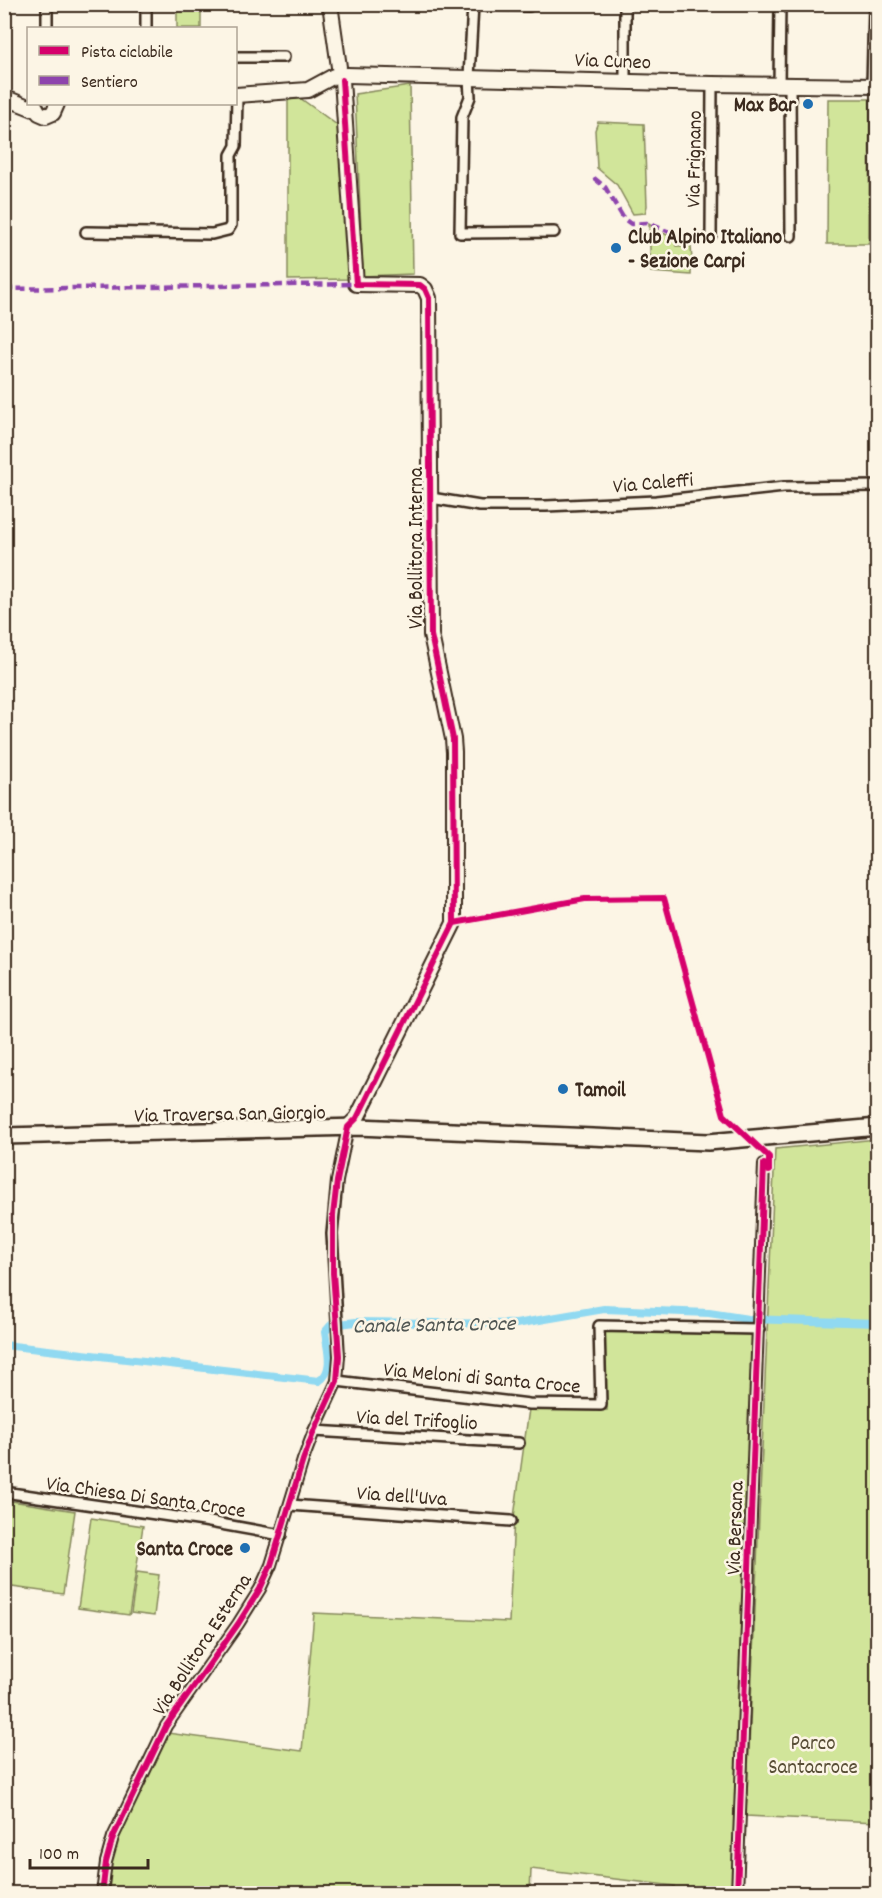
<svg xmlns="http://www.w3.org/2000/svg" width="882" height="1898" font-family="Dekko,sans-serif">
	<rect width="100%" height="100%" fill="#fcf5e5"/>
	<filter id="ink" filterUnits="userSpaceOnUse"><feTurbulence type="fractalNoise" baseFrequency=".0167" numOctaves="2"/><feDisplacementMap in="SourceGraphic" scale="12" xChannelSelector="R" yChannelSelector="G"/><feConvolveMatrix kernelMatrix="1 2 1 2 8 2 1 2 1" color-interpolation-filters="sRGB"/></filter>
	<g filter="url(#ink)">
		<g fill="#d1e59a" stroke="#86885c" stroke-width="1.5">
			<rect x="177" y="5" width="24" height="23"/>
			<polygon points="410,86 413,274 363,276 355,94"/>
			<polygon points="300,98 341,128 349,279 288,280 288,100"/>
			<polygon points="828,99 870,99 869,244 827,244"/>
			<polygon points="598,122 644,124 647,206 645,213 633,214 617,185 597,168 595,130"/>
			<polygon points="649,224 662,233 676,238 676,246 691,246 692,261 694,261 695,267 691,267 691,275 651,272"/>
			<polygon points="877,1139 877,1822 746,1816 775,1149"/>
			<polygon points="604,1329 754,1335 734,1893 674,1893 674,1886 531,1869 530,1893 101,1894 109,1834 160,1732 302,1751 314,1613 509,1622 514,1517 529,1409 607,1410"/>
			<polygon points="5,1500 75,1511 63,1594 5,1586"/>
			<polygon points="91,1518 143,1526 129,1615 78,1608"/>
			<polygon points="137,1572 159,1575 154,1616 131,1613"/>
		</g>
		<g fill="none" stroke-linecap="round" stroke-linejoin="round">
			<path stroke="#90d9f1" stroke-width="8" d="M4,1345L319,1381C335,1371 327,1348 325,1332L331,1325L356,1322L516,1324L604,1309L709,1313L748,1319L878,1323"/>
			<defs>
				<g id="street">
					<polyline points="47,4 47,28"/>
					<polyline points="442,4 529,6"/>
					<polyline points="473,5 469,77 470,97 462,117 460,233 554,232"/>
					<polyline points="146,28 146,5"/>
					<polyline points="236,57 284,57"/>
					<polyline points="625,81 625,4"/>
					<polyline points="779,85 780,4"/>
					<polyline points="790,85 791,236"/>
					<polyline points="872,86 874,4"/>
					<polyline points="86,232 212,234 228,230 231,225 231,155 236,146 237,95"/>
					<polyline points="711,235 712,84"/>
					<polyline points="431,498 480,506 546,506 656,501 784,487 878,486"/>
					<polyline points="337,1381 529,1404 601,1405 599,1326 759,1329"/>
					<polyline points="314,1431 519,1443"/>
					<polyline points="4,1492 204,1521 281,1535"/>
					<polyline points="290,1505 511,1521"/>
					<polyline points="102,1894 106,1862 113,1837 166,1726 238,1624 260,1589 271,1565 303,1460 314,1431 337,1381 339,1356 332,1234 337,1181 348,1127"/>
					<polyline points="737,1894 764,1164"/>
				</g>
				<g id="secondary">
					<polyline points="330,4 339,67"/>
					<polyline points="347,75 712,84 878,86"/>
					<polyline points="342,80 356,284 420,285 425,289 429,298 431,635 453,739 454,752 454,923 357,1118 348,1127"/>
					<polyline points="236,95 308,90 334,76"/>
					<polyline points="11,100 36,110"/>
					<polyline points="34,104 39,113 46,116 53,113 57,104"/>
				</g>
				<polyline id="primary" points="4,1136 358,1127 708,1142 878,1127"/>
			</defs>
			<use href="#street" stroke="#3b2a1e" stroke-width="14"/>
			<use href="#secondary" stroke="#3b2a1e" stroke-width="18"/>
			<use href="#primary" stroke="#3b2a1e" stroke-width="20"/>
			<use href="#street" stroke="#fcf5e5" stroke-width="9"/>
			<use href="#secondary" stroke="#fcf5e5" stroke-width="14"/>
			<use href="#primary" stroke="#fcf5e5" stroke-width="15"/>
			<g stroke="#8e44ad" stroke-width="4.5" stroke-dasharray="9 4.5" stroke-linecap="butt">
				<polyline points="594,178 605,187 624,219 631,224 647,223 675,234"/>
				<polyline points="4,289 356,284"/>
			</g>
			<defs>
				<g id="cycleway">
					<polyline points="454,923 585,899 664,898 724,1115 769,1157 769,1171"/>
					<polyline points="102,1894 106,1862 113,1837 166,1726 238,1624 260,1589 271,1565 303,1460 314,1431 337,1381 339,1356 333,1273 333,1215 337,1181 348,1127 357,1118 454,923 453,739 431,635 429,298 425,289 420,285 356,284 342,80"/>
					<polyline points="737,1894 764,1164"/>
				</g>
			</defs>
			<use href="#cycleway" stroke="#fcf5e5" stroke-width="10"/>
			<use href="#cycleway" stroke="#d6006c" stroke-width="6"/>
		</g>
	</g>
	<g fill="#1f6fb2" stroke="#fcf5e5" stroke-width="2">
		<circle cx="808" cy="104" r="6"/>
		<circle cx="616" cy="248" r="6"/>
		<circle cx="563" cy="1089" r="6"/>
		<circle cx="245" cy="1548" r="6"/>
	</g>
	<g text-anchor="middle" stroke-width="5" stroke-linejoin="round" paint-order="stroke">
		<g font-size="21" fill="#3b2a1e" stroke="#fcf5e5">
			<text transform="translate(613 60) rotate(2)" y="7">Via Cuneo</text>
			<text transform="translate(693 159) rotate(-89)" y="7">Via Frignano</text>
			<text transform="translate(653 482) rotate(-5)" y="7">Via Caleffi</text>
			<text transform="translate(415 548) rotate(-90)" y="7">Via Bollitora Interna</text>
			<text transform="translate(230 1113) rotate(-1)" y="7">Via Traversa San Giorgio</text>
			<text transform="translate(482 1377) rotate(5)" y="7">Via Meloni di Santa Croce</text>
			<text transform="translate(417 1419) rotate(3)" y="7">Via del Trifoglio</text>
			<text transform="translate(402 1495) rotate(4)" y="7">Via dell'Uva</text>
			<text transform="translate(146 1496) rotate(8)" y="7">Via Chiesa Di Santa Croce</text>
			<text transform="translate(734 1528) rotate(-88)" y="7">Via Bersana</text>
			<text transform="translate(201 1644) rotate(-57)" y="7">Via Bollitora Esterna</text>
		</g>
		<g font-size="21" font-weight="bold" fill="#3b2a1e" stroke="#fcf5e5" text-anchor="end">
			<text x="796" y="111">Max Bar</text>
			<text x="628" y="243" text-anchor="start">Club Alpino Italiano<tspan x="628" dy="24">- Sezione Carpi</tspan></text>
			<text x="575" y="1096" text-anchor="start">Tamoil</text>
			<text x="233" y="1555">Santa Croce</text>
		</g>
		<g font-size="21" fill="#594f37" stroke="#fcf5e5">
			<text x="813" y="1749">Parco<tspan x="813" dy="24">Santacroce</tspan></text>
		</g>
		<g font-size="22" font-style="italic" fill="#505653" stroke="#fcf5e5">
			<text transform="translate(434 1323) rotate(-1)" y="8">Canale Santa Croce</text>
		</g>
	</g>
	<rect width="882" height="1898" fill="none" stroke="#fcf5e5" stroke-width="24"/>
	<rect x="12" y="12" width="858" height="1874" fill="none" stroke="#3b2a1e" stroke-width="2" filter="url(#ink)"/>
	<rect x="27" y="27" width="210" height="78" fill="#fcf5e5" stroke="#afa495" stroke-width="1.5"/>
	<rect x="39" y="46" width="30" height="9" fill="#d6006c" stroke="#afa495" stroke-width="1.5"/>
	<text x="81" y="57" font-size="18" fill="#3b2a1e">Pista ciclabile</text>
	<rect x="39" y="76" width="30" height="9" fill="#8e44ad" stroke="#afa495" stroke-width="1.5"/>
	<text x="81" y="87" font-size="18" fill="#3b2a1e">Sentiero</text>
	<path d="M30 1859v9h118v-9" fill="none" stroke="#3b2a1e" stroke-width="3"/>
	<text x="39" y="1859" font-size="18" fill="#3b2a1e" stroke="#fcf5e5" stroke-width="4.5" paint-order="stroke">100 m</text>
</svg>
